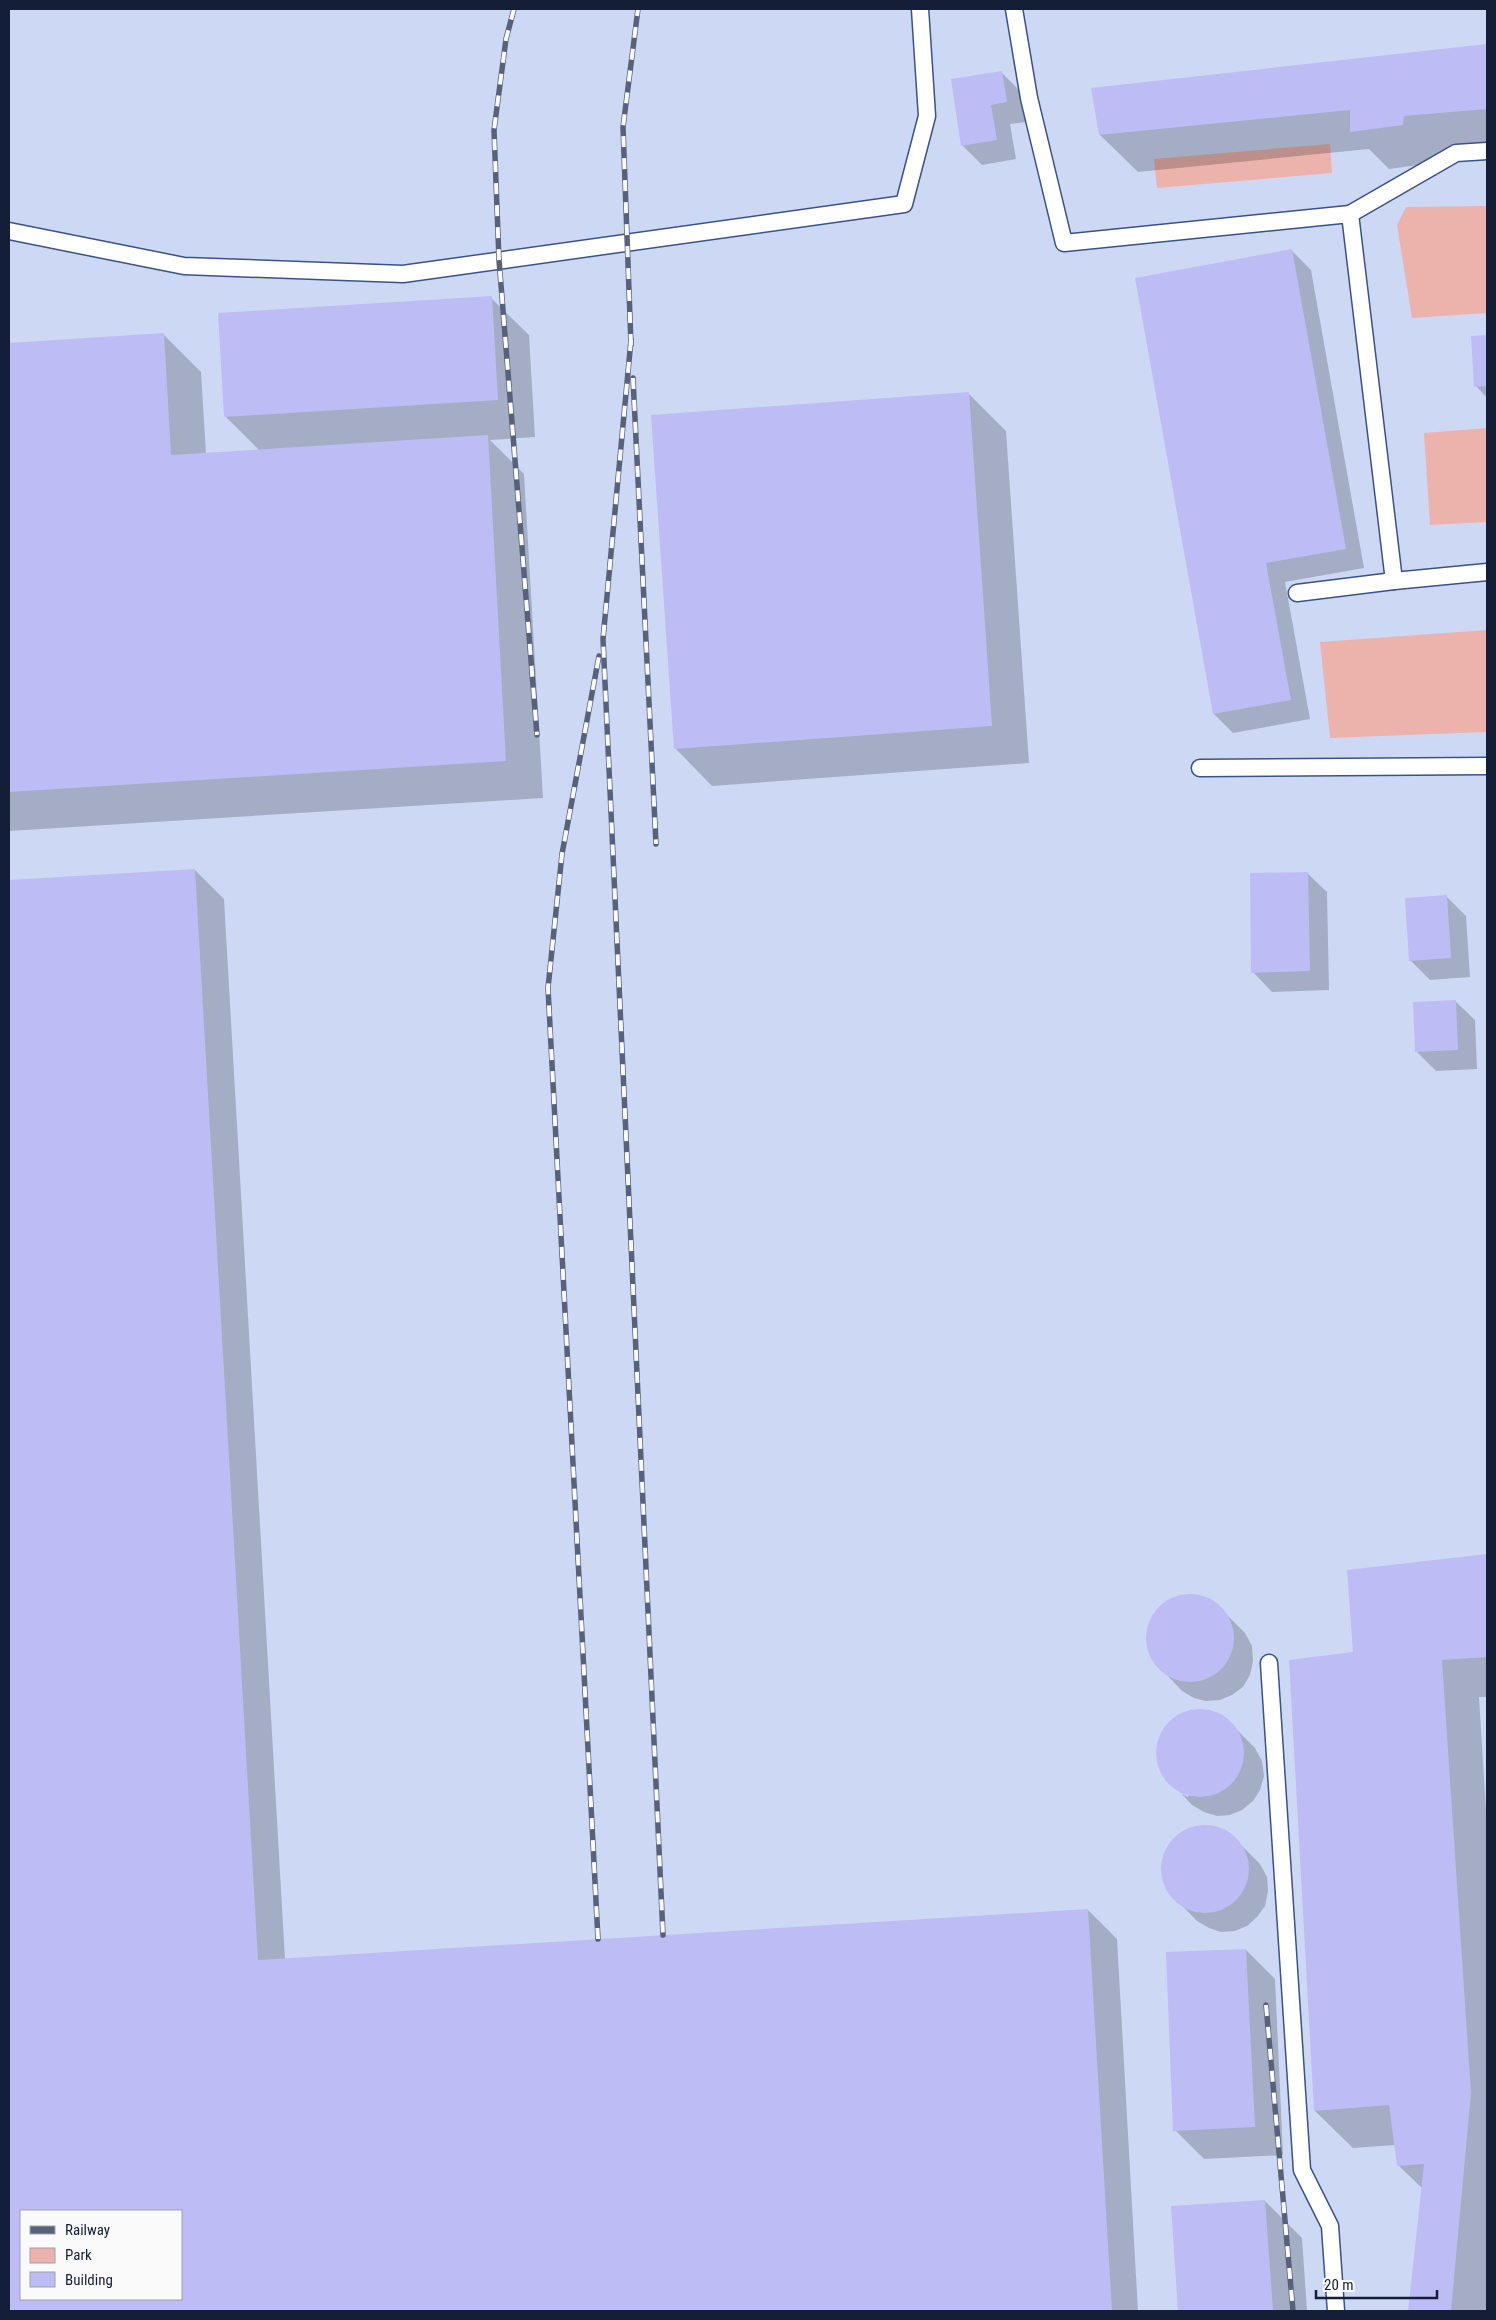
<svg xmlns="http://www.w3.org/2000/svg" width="1496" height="2320" font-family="'Roboto Condensed',sans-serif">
	<rect width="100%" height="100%" fill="#cdd9f4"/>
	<g fill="#ecb3ad">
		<polygon points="1330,144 1332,173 1157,188 1154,159"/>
		<polygon points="1487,206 1487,313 1412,318 1397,225 1406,207"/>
		<polygon points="1487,428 1487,522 1430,525 1424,433"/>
		<polygon points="1487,630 1487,732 1330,738 1320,642"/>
	</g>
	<g fill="#0003" fill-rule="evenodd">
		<polygon points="1487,46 1487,149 1440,162 1389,169 1369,149 1138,172 1100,135 1093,89"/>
		<polygon points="1001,72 1021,92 1026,122 1010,124 1016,159 982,165 962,145"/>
		<polygon points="1292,251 1311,270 1364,568 1285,582 1310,719 1233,733 1214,714"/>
		<polygon points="491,298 529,335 535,437 490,440 524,474 543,798 9,831 9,344 164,335 201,372 206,454 260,451 225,416"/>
		<polygon points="1487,336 1487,398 1476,386 1472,337"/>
		<polygon points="969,394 1006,431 1029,763 712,786 675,748"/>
		<path d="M195,870L224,899L285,1959L1088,1910L1117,1939L1138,2311H9V882ZM21,2211H181V2299H21Z"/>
		<polygon points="1307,873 1327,892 1329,990 1272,992 1253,972"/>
		<polygon points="1446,896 1466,916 1470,977 1430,980 1410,960"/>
		<polygon points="1455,1001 1475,1020 1477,1069 1436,1071 1417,1052"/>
		<polygon points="1487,1556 1487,1697 1479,1697 1487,1826 1487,2311 1409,2311 1423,2189 1398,2165 1395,2145 1353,2148 1315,2111 1355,1653 1348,1571"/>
		<polygon points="1186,1595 1201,1596 1214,1602 1245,1633 1252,1646 1253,1661 1250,1675 1243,1687 1232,1695 1220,1700 1206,1701 1194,1698 1182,1691 1153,1660 1149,1648 1147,1634 1151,1620 1160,1608 1172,1599"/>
		<path d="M1196,1710L1211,1711L1224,1717L1255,1748L1262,1761L1264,1776L1260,1790L1253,1801L1242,1810L1230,1815L1217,1816L1204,1812L1192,1805L1164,1775L1159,1762L1158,1749L1161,1735L1170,1723L1182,1714ZM1180,1790L1189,1795L1188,1797L1180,1793Z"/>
		<polygon points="1201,1826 1216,1827 1229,1833 1260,1864 1267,1877 1268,1891 1265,1906 1257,1917 1247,1926 1235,1931 1221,1932 1209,1928 1197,1921 1168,1891 1163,1878 1162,1865 1166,1851 1175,1838 1187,1830"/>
		<polygon points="1246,1950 1275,1979 1283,2155 1204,2159 1175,2130"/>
		<polygon points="1265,2201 1302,2238 1307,2311 1179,2311 1172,2207"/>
	</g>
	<g fill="#bebcf4" fill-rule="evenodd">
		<polygon points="1487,44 1487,109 1404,116 1403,125 1350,132 1350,110 1099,135 1091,88"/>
		<polygon points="1002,71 1007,102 991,105 997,140 961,146 951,79"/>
		<polygon points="1292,249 1346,549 1266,563 1291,700 1213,714 1135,278"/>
		<polygon points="492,296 498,400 224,417 218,313"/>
		<polygon points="164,333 171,455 488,435 506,761 9,792 9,343"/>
		<polygon points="1487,335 1487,386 1474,387 1471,336"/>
		<polygon points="969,392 992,726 674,749 651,415"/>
		<path d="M195,869L258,1960L1088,1909L1112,2311H9V880ZM21,2211H181V2299H21Z"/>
		<polygon points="1308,872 1310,971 1251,973 1250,873"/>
		<polygon points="1447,895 1451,958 1409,961 1405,898"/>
		<polygon points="1456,1000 1458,1050 1415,1052 1413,1002"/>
		<polygon points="1487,1554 1487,1657 1442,1660 1471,2093 1451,2311 1408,2311 1424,2164 1397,2166 1389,2105 1314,2111 1289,1660 1353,1652 1347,1570"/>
		<circle cx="1190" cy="1638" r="44"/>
		<circle cx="1200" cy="1753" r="44"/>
		<circle cx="1205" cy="1869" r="44"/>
		<polygon points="1246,1949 1255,2127 1173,2131 1166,1952"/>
		<polygon points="1265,2200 1273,2311 1178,2311 1171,2206"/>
	</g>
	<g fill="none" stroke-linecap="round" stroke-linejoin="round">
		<defs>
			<g id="lane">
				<polyline points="1014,9 1029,98 1064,243 1350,214 1394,581 1487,572"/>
				<polyline points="1350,214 1456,153 1487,151"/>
				<polyline points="9,231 184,266 403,274 904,204 927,116 920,9"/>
				<polyline points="1297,593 1394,581"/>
				<polyline points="1200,768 1487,766"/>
				<polyline points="1269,1663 1302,2170 1330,2226 1336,2311"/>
			</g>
		</defs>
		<use href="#lane" stroke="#3a528a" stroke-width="19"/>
		<use href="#lane" stroke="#fff" stroke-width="16"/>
		<defs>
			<g id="rail">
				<polyline points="514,9 506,39 494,130 499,260 537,735"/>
				<polyline points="631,340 603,639 663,1935"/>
				<polyline points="631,345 623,127 638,9"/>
				<polyline points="633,378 656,844"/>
				<polyline points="598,1939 548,988 562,854 599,656"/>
				<polyline points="1266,2005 1293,2311"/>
			</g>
		</defs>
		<use href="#rail" stroke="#57617a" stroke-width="5.5"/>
		<use href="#rail" stroke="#fafafa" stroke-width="4" stroke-dasharray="11" stroke-linecap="butt"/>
	</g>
	<rect width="1496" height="2320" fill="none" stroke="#141e36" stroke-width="20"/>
	<rect x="20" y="2210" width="162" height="90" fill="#fafafa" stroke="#9ea2ac"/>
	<rect x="30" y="2226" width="25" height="8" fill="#57617a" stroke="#9ea2ac"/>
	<text x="65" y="2235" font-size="15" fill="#141e36">Railway</text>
	<rect x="30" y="2248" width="25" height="15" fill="#ecb3ad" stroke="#9ea2ac"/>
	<text x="65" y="2260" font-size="15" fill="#141e36">Park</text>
	<rect x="30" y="2272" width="25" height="15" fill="#bebcf4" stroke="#9ea2ac"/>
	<text x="65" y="2285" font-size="15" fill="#141e36">Building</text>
	<path d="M1316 2290v8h121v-8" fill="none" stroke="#141e36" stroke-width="2.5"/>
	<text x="1324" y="2290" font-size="15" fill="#141e36" stroke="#fafafa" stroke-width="4" paint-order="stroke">20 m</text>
</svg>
